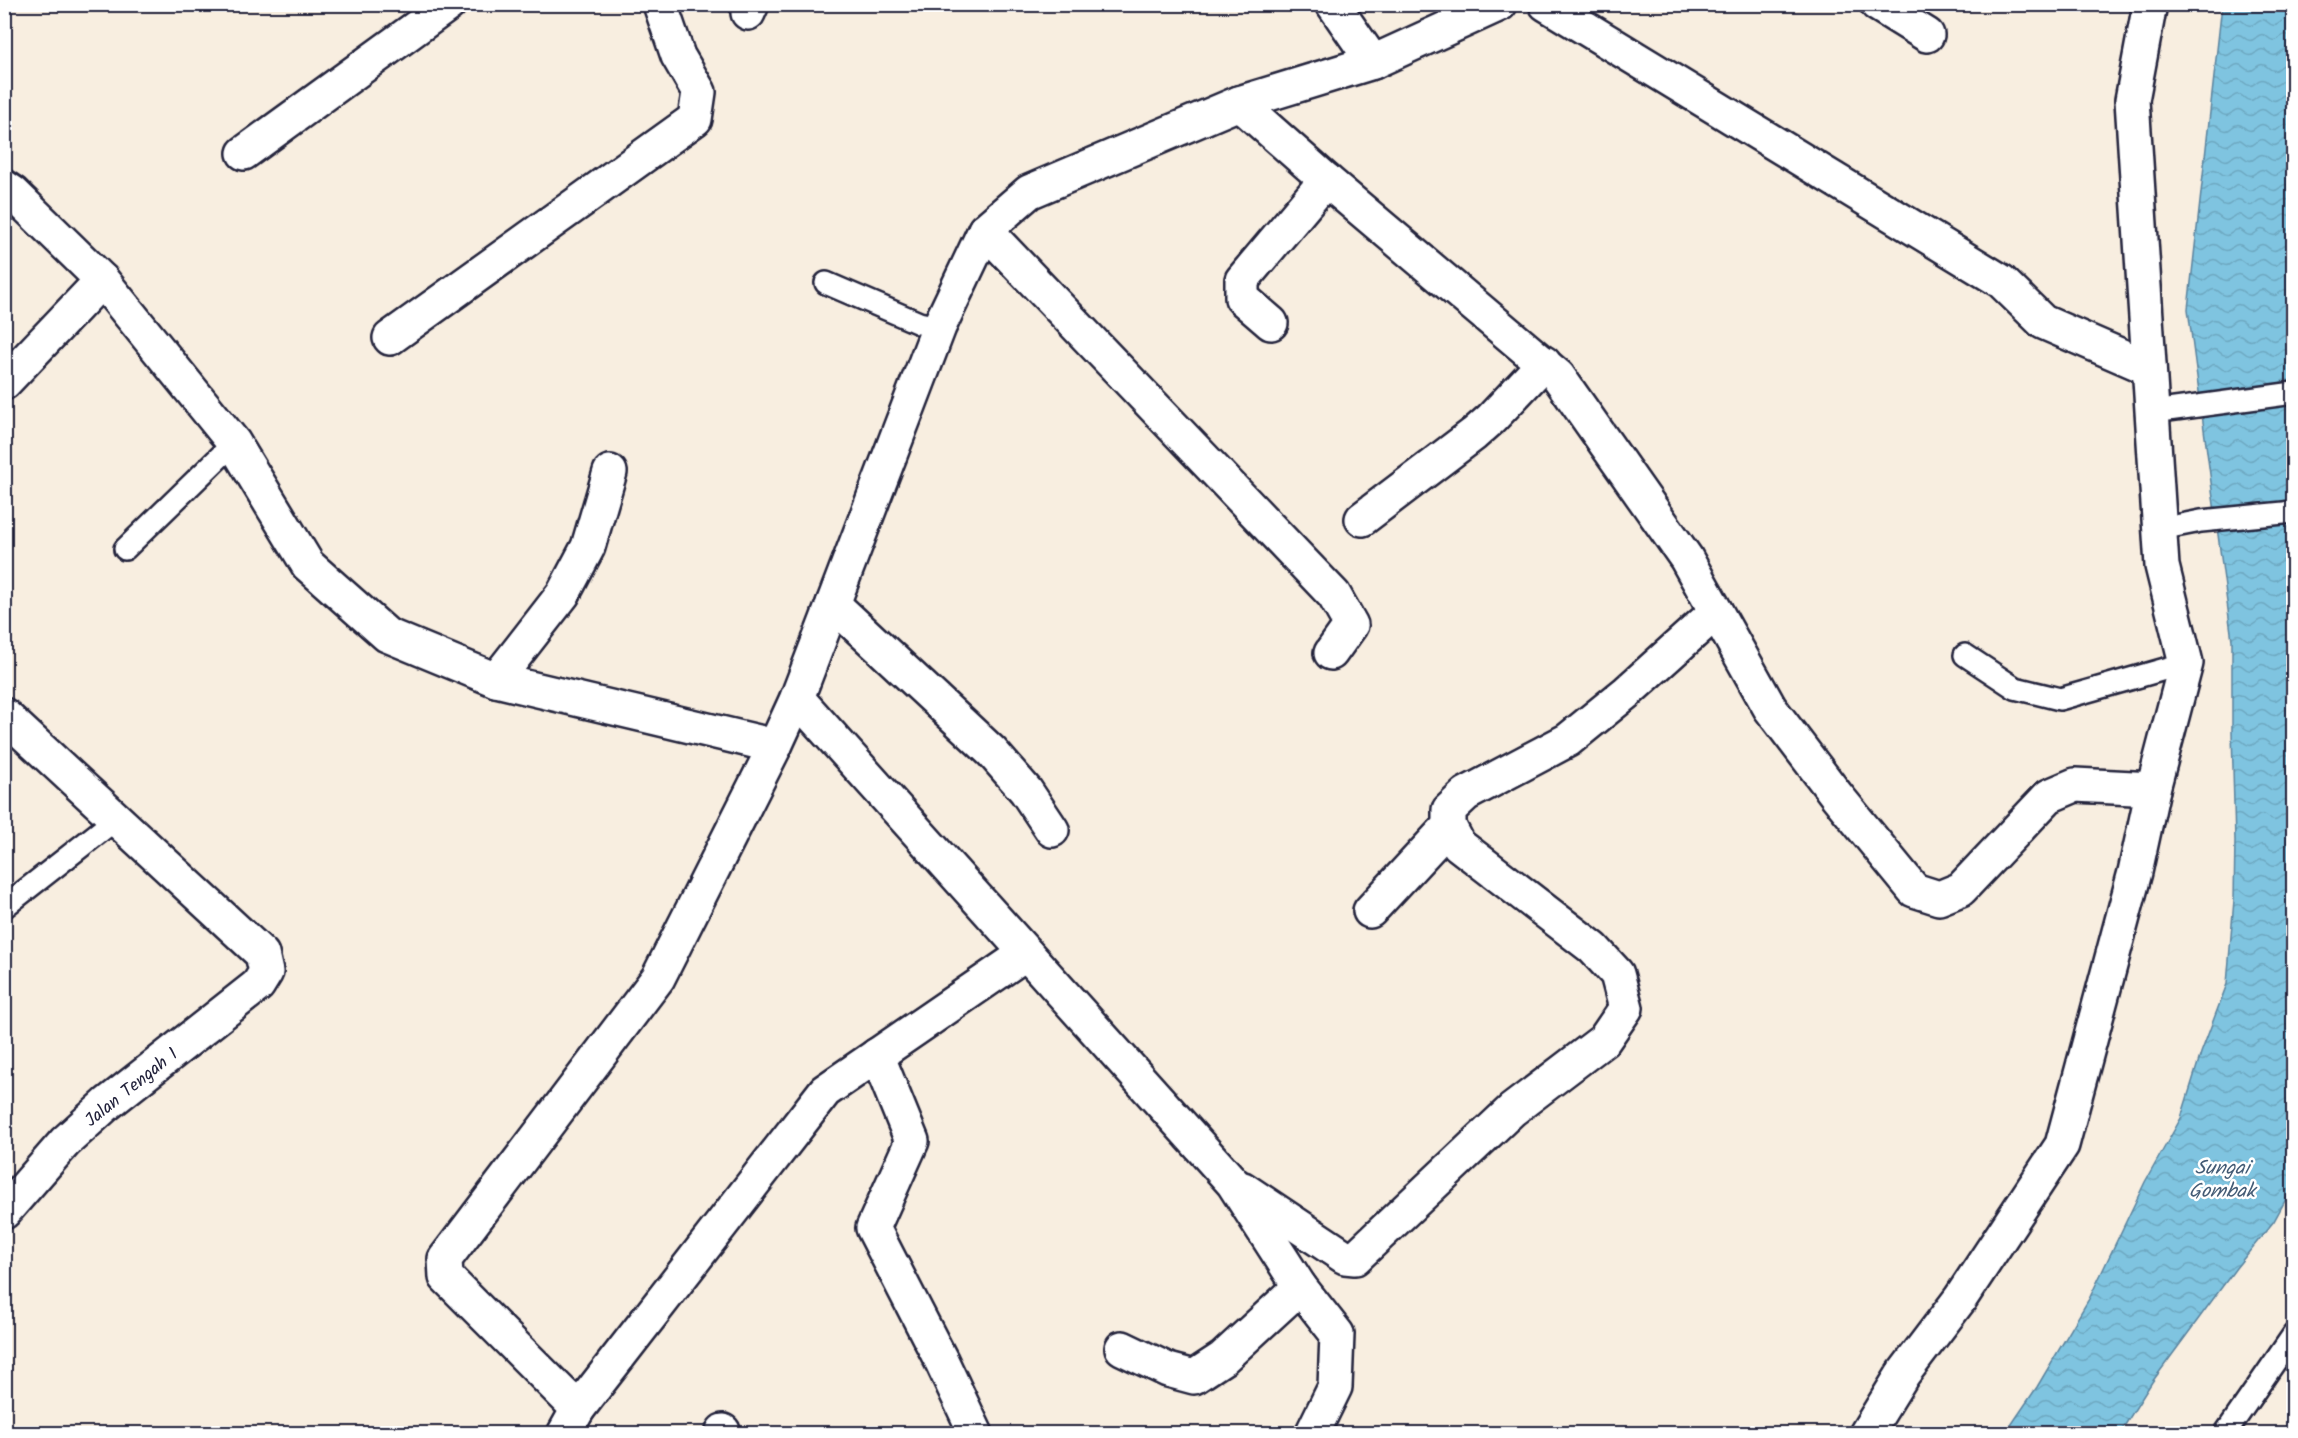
<svg xmlns="http://www.w3.org/2000/svg" width="2298" height="1438" font-family="Kalam,sans-serif">
	<defs>
		<pattern id="water-waves" width="16" height="10" patternUnits="userSpaceOnUse" patternTransform="scale(1.5)"><rect width="16" height="10" fill="#7fc4e0"/><path d="M0 5q4-4 8 0t8 0" fill="none" stroke="#6da8c1"/></pattern>
	</defs>
	<rect width="100%" height="100%" fill="#f8eee0"/>
	<filter id="ink" filterUnits="userSpaceOnUse"><feTurbulence type="fractalNoise" baseFrequency=".0167" numOctaves="2"/><feDisplacementMap in="SourceGraphic" scale="12" xChannelSelector="R" yChannelSelector="G"/><feConvolveMatrix kernelMatrix="1 2 1 2 8 2 1 2 1" color-interpolation-filters="sRGB"/></filter>
	<g filter="url(#ink)">
		<polygon fill="url(#water-waves)" stroke="#5a839e" stroke-width="1.5" points="2222,5 2293,5 2293,1186 2274,1221 2236,1268 2152,1382 2120,1433 2005,1434 2037,1387 2089,1299 2145,1182 2181,1118 2201,1053 2227,984 2234,900 2235,841 2232,731 2232,640 2188,309"/>
		<g fill="none" stroke-linecap="round" stroke-linejoin="round">
			<defs>
				<g id="service">
					<polyline points="826,283 919,323 939,327"/>
					<polyline points="2153,412 2294,393"/>
					<polyline points="2160,529 2201,521 2294,512"/>
					<polyline points="125,549 234,443"/>
					<polyline points="1965,655 2015,688 2060,699 2186,663"/>
					<polyline points="4,907 116,819"/>
					<polyline points="2225,1434 2294,1334"/>
				</g>
				<g id="minor">
					<polyline points="1333,4 1373,62"/>
					<polyline points="1546,4 2001,281 2043,322 2149,368"/>
					<polyline points="1877,4 1927,35"/>
					<polyline points="748,13 752,4"/>
					<polyline points="1239,103 1326,180 1558,376 1686,558 1770,708 1837,796 1914,890 1939,898 1961,889 2049,796 2075,785 2153,789"/>
					<polyline points="244,153 449,4"/>
					<polyline points="4,187 13,193 102,280 234,443 308,565 387,635 496,680 775,746"/>
					<polyline points="985,230 1334,595 1351,625 1331,653"/>
					<polyline points="1271,323 1242,298 1242,280 1326,180"/>
					<polyline points="390,338 695,119 699,92 678,56 660,4"/>
					<polyline points="4,383 102,280"/>
					<polyline points="1362,519 1474,434 1491,419 1544,363"/>
					<polyline points="833,604 992,752 1026,791 1052,830"/>
					<polyline points="496,680 563,594 588,547 610,472"/>
					<polyline points="797,698 1233,1183 1300,1287 1337,1334 1335,1387 1312,1434"/>
					<polyline points="4,715 262,954 266,972 258,985 107,1104 65,1142 4,1212"/>
					<polyline points="1370,911 1449,826 1449,810 1466,794 1568,740 1627,692 1716,612"/>
					<polyline points="877,1055 912,1141 873,1228 942,1362 976,1434"/>
					<polyline points="1243,1189 1345,1257 1355,1258 1512,1110 1604,1040 1626,1008 1617,974 1593,948 1459,845 1449,826"/>
					<polyline points="1122,1348 1168,1370 1194,1377 1223,1358 1300,1287"/>
					<polyline points="578,1409 446,1277 445,1259 658,978 775,746 797,698 939,327 985,230 1029,192 1239,103 1373,62 1500,4"/>
					<polyline points="723,1431 724,1434"/>
					<polyline points="564,1434 578,1409 825,1091 1026,953"/>
					<polyline points="1866,1434 1903,1374 1960,1299 2062,1145 2135,872 2153,789 2186,663 2162,566 2132,100 2150,4"/>
				</g>
			</defs>
			<use href="#service" stroke="#22223b" stroke-width="26"/>
			<use href="#minor" stroke="#22223b" stroke-width="38"/>
			<use href="#service" stroke="#fff" stroke-width="21"/>
			<use href="#minor" stroke="#fff" stroke-width="33"/>
		</g>
	</g>
	<g text-anchor="middle" stroke-width="5" stroke-linejoin="round" paint-order="stroke">
		<g font-size="18" fill="#22223b" stroke="#fff">
			<text transform="translate(131 1087) rotate(-39)" y="6">Jalan Tengah 1</text>
		</g>
		<g font-size="20" font-style="italic" fill="#435b75" stroke="#fff">
			<text x="2222" y="1174">Sungai<tspan x="2222" dy="23">Gombak</tspan></text>
		</g>
	</g>
	<rect width="2298" height="1438" fill="none" stroke="#fff" stroke-width="24"/>
	<rect x="12" y="12" width="2274" height="1414" fill="none" stroke="#22223b" stroke-width="2" filter="url(#ink)"/>
</svg>
